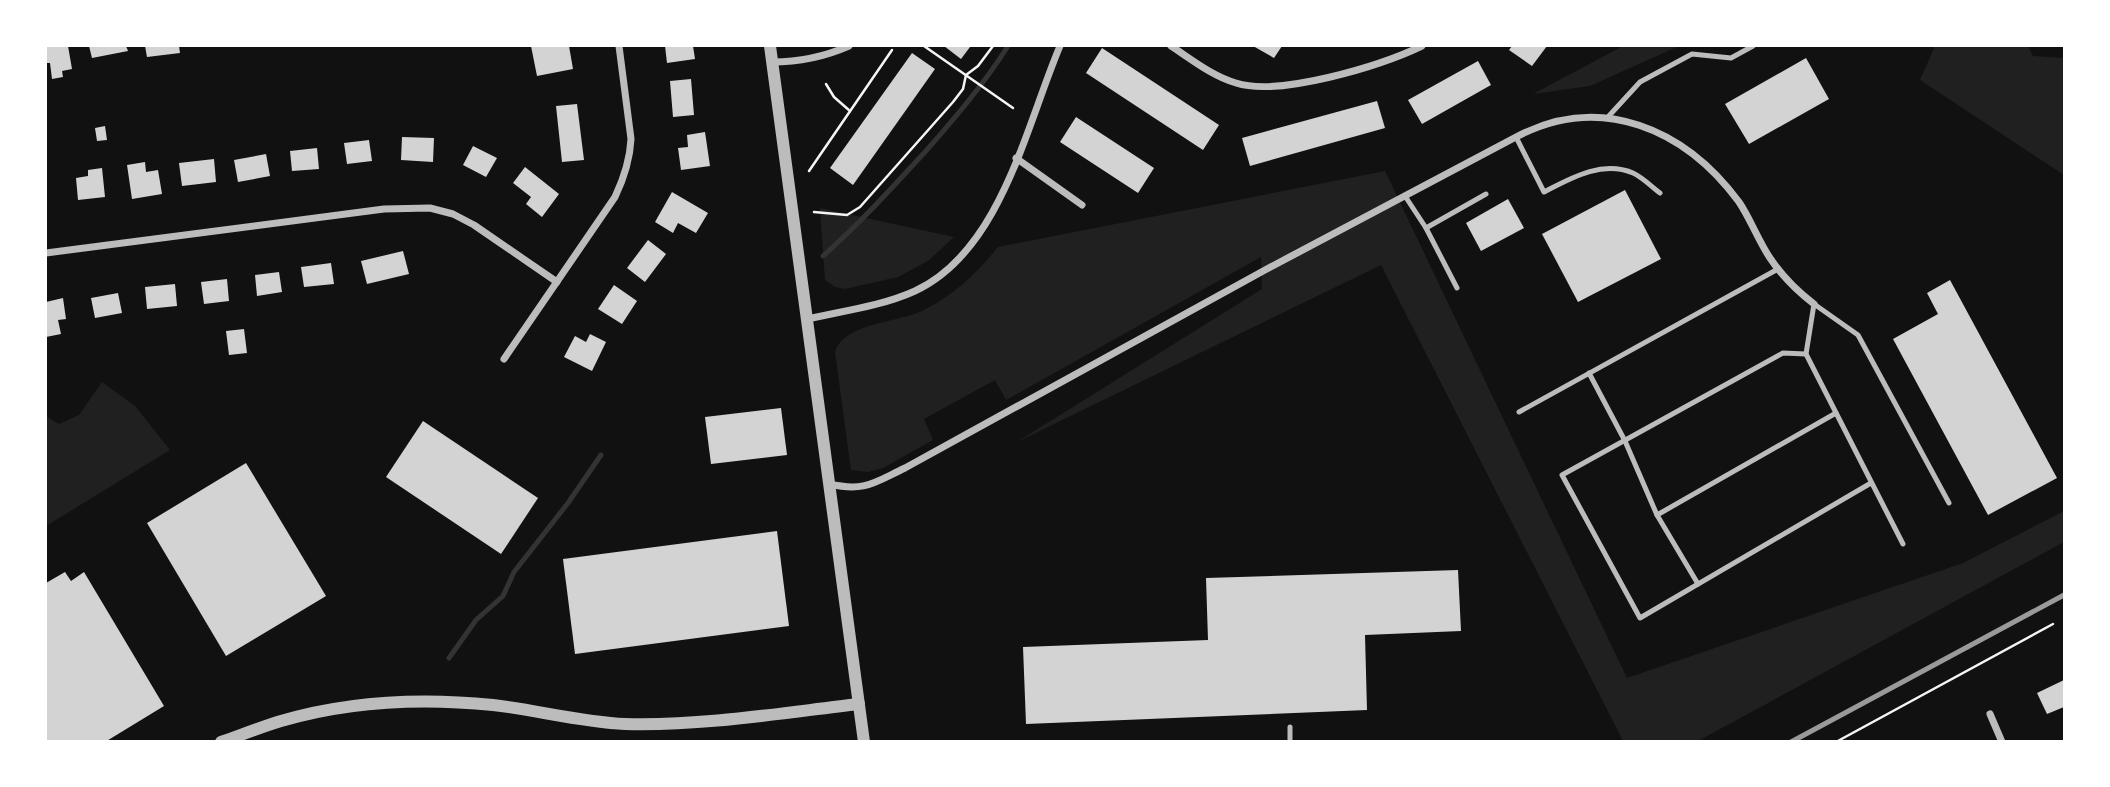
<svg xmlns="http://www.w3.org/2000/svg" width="2110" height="787" font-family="'Roboto Condensed',sans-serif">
	<rect width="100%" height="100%" fill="#111"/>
	<g fill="#202020">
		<polygon points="1623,46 1679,46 1590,86 1533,94"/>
		<polygon points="1935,46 2028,46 2033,56 2064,58 2064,175 1920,80"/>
		<path d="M1385,171L1627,678L1963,563L2064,511V542L1698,741H1623L1381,265L1015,443L1262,289L1261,257L1006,400L995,380L924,419L933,440L883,468L868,472L851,470L835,352C845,322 899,323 924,310C954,295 977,273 998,247Z"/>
		<polygon points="820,208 954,237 928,261 898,277 845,289 835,287 825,280"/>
		<polygon points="102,382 135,406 170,450 46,526 46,416 59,424 79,415"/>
	</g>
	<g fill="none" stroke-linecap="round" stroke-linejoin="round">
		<g stroke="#333" stroke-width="5">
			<path d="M823,256C860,223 892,188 925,152C955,118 984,84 1008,46"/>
			<polyline points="449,658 476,620 503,596 514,572 568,503 601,455"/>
		</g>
	</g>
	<g fill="#d3d3d3">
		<polygon points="46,46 68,46 72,69 62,71 63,77 52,79 50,63 46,63"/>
		<polygon points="89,46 126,46 128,51 92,58"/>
		<polygon points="145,46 179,46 180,53 147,57"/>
		<polygon points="531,46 569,46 573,69 537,76"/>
		<polygon points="665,46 693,46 695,59 667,63"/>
		<polygon points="944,46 968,46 970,47 961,59"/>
		<polygon points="1253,46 1282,46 1274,58"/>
		<polygon points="1512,46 1547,46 1532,66 1509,50"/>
		<polygon points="1102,48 1219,125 1203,150 1086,73"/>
		<polygon points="912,53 935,69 853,185 830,168"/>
		<polygon points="1806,58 1829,99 1749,144 1725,104"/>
		<polygon points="1478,61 1491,85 1422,124 1408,100"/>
		<polygon points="691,79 694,115 673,117 670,81"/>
		<polygon points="1377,101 1385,128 1250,166 1242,138"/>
		<polygon points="577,104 584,160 562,162 556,106"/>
		<polygon points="1076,117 1154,168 1138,193 1060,142"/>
		<polygon points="105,126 107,140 97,141 95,128"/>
		<polygon points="705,132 710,166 681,170 678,148 688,147 687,135"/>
		<polygon points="402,137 434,138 433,162 401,160"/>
		<polygon points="369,140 372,161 347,164 344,143"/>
		<polygon points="473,146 497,158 486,177 463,165"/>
		<polygon points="317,148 319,169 292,171 290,151"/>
		<polygon points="266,154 270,176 238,182 234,160"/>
		<polygon points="214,159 216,182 182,186 179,163"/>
		<polygon points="145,162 146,172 158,170 162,194 132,199 127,165"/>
		<polygon points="525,167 559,194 542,217 526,204 531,197 513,183"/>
		<polygon points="102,168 105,197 78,200 76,178 88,176 88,170"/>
		<polygon points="1625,190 1661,259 1578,302 1542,234"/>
		<polygon points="672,192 708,213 696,233 678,223 673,233 655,222"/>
		<polygon points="1508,199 1524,228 1481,251 1466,223"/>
		<polygon points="648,240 666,254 645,282 627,268"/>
		<polygon points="403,251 409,274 367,284 361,261"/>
		<polygon points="331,263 334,284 304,287 301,267"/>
		<polygon points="279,272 282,292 257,296 255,275"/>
		<polygon points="227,279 229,301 204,304 201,282"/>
		<polygon points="1950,280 2057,478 1988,515 1893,339 1938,314 1927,293"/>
		<polygon points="175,284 177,306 147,309 145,287"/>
		<polygon points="614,285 637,301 622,324 598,309"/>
		<polygon points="118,293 122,313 95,318 91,298"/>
		<polygon points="63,298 66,319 58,320 61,334 46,337 46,302"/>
		<polygon points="244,329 247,353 229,355 226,331"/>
		<polygon points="590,334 606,342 592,371 564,357 575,336 586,342"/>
		<polygon points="781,408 787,455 711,464 705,417"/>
		<polygon points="423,421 538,498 501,554 386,477"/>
		<polygon points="246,463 326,596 226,656 147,523"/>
		<polygon points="777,531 789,626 575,654 563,559"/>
		<polygon points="1458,570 1461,631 1365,635 1367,710 1026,724 1023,647 1208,640 1206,578"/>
		<polygon points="65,572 71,581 84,572 164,706 105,742 46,742 46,583"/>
		<polygon points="2064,680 2064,707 2047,714 2037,693"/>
	</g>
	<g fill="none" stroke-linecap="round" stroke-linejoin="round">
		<g stroke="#f5f5f5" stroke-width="2.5">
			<polyline points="924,46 1013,108"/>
			<polyline points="826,84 834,97 850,111"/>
			<polyline points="809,171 892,50"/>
			<polyline points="814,212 847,215 860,207 953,102 963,89 966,75 978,66 993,46"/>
			<polyline points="1836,742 2053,624"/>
		</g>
		<g stroke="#bcbcbc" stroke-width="5">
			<polyline points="1607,118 1640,82 1692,54 1731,58 1753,46"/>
			<path d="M1516,137L1544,192C1571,178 1602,160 1633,173C1642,177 1652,187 1660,193"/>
			<polyline points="1405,196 1426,228 1486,194"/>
			<polyline points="1426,228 1457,288"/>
			<polyline points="1806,354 1783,353 1562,475 1640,618 1871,483"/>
			<polyline points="1589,373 1625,441 1657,515 1698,584"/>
			<polyline points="1519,412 1778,269"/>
			<polyline points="1657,515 1836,413"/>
			<polyline points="1903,544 1806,354 1814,304 1858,335 1949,503"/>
			<polyline points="1290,727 1290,742"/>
		</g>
		<g stroke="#bcbcbc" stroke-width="7">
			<path d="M1171,46C1191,59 1212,76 1236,83C1279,97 1380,66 1422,46"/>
			<path d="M772,62C799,62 824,57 849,46"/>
			<polyline points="1016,158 1082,205"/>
			<polyline points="46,253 384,209 430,208 453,214 474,225 557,282"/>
			<path d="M807,319C843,311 882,306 915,291C1001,251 1026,126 1060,46"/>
			<path d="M504,359L615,197C624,178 630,160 631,139L619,46"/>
			<path d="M829,484C865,492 873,483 905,468L1265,270L1516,137C1601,92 1685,129 1739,202C1751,220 1758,240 1770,258C1782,276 1797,291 1814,304"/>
			<polyline points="1990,714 2002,742"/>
		</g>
		<g stroke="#bcbcbc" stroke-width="12">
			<polyline points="770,46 864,742"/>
			<path d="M221,742C241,735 261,727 281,721C349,701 424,698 493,705C537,710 581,722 625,724C704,726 781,713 859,704"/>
		</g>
		<polyline stroke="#9a9a9a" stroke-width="5" points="1791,742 2064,595"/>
	</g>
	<rect width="2110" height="787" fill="none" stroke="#ffffff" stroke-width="94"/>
</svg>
